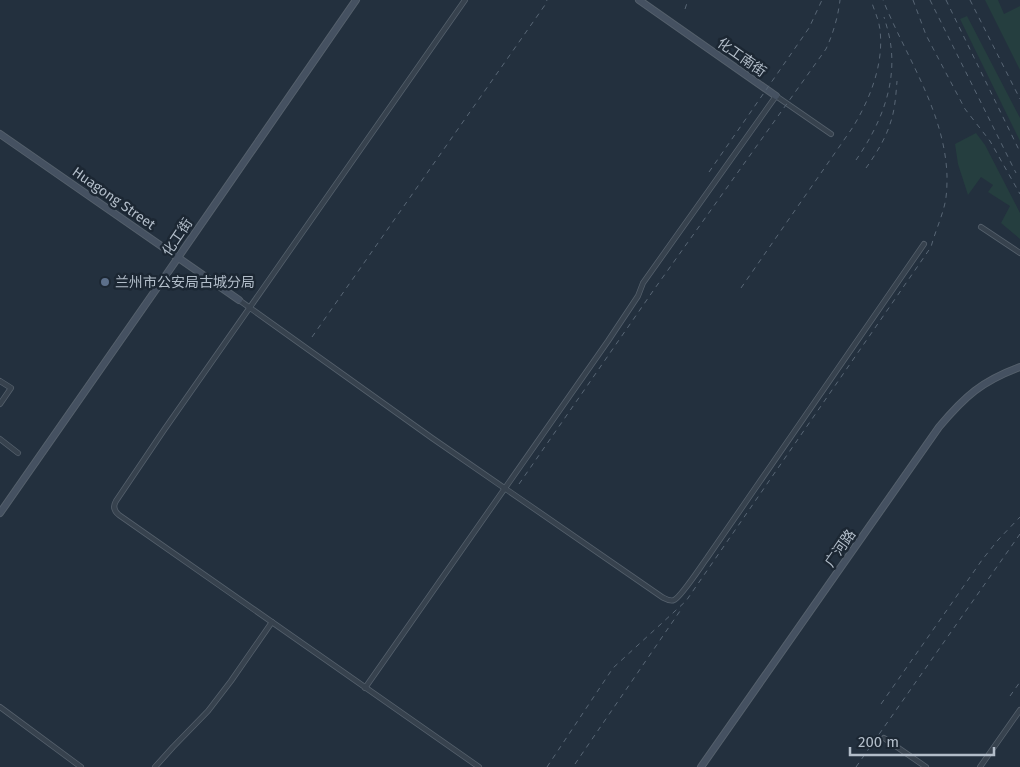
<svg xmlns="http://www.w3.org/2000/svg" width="1020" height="767" font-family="'Fira Sans','Noto Sans SC',sans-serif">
	<rect width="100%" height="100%" fill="#23303e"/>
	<g fill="#253e3f">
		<polygon points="985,0 998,0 1004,14 1020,6 1020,70"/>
		<polygon points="967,16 1020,118 1020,141 960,19"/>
		<polygon points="976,133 985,145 1020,213 1020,239 1001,223 1010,206 988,192 993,185 981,177 968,195 958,164 955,144"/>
	</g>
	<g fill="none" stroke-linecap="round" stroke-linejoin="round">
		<defs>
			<g id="street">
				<path d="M465,0L164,430L116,501C113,506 114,511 119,515L479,767"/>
				<polyline points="981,227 1020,253"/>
				<path d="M239,300L432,438L662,597C666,599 670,602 674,600C681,597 701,566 707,558L924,244"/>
				<polyline points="0,381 11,388 0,404"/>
				<polyline points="0,439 18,453"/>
				<polyline points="365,688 608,341 638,296 643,283 776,96 831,134"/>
				<polyline points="0,707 81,767"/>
				<polyline points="884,738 926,767"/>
				<polyline points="155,767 173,747 208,711 231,681 272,622"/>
				<polyline points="980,767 1020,710"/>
			</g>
			<g id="secondary">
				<polyline points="639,0 776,96"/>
				<polyline points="0,134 239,300"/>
				<polyline points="0,513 166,275 356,0"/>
				<path d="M701,767L939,427C965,396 982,381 1020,367"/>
			</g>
		</defs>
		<use href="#street" stroke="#55606c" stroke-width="6"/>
		<use href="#secondary" stroke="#55606c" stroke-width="8"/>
		<use href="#street" stroke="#37424e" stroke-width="4.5"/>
		<use href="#secondary" stroke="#455161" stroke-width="6"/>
		<g stroke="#586675" stroke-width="1" stroke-dasharray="5 5" stroke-linecap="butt">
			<polyline points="913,0 926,35 965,109 990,141 1020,194"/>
			<polyline points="930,0 1016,173"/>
			<polyline points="946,0 1020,152"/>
			<polyline points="970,0 1020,99"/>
			<polyline points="685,9 688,0"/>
			<path d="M856,160C879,127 896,88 891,47C890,37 887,27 884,17"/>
			<path d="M866,168C876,154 886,138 891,121C895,109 896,94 897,81"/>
			<polyline points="709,172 809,28 822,0"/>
			<path d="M741,288L853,127C870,99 884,64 880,30C879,20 874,10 871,0"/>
			<polyline points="312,337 545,5 547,0"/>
			<path d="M519,484L653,291L826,49C833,34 838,17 840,0"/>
			<polyline points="1010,696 1020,682"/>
			<polyline points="881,704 982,560 998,540 1020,517"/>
			<polyline points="575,764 680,611"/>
			<path d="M547,767L613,668L686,601L931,247C935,232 942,217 945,203C947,194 947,184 947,176C945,112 906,57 883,0"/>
			<polyline points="856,767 1020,534"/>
		</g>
	</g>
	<circle fill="#5c6f8a" stroke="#1c2733" stroke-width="2" cx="105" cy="282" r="5"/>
	<g text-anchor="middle" stroke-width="5" stroke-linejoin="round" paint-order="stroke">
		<g font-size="14" fill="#b2bdc9" stroke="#1c2733">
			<text transform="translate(742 57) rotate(35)" y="5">化工南街</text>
			<text transform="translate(114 198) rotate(35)" y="5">Huagong Street</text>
			<text transform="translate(177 237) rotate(-56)" y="5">化工街</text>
			<text transform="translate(840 548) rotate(-55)" y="5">广河路</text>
		</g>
		<g font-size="14" fill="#b2bdc9" stroke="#1c2733" text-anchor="start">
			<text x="115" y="287">兰州市公安局古城分局</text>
		</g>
	</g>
	<path d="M850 747v8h144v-8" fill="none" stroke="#b2bdc9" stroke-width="2.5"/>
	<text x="858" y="747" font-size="15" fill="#b2bdc9" stroke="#1c2733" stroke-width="4" paint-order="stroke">200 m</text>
</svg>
